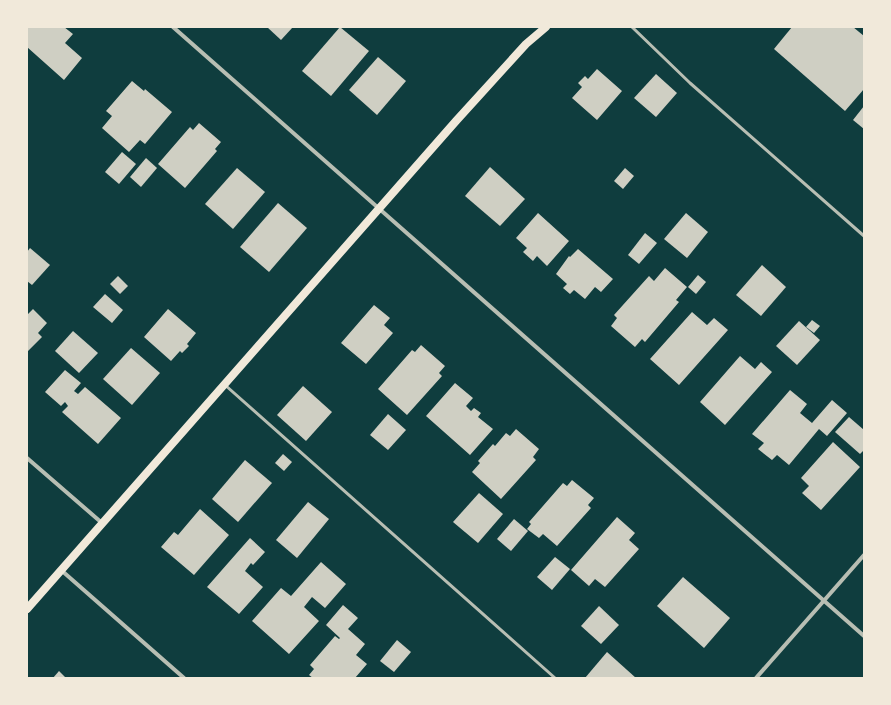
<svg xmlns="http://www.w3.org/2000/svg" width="891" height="705" font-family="'Nunito Sans',sans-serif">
	<rect width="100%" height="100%" fill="#0f3d3e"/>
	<g fill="#cfcfc3">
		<polygon points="27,27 64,27 73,34 65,43 82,58 64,80 27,47"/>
		<polygon points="267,27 293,27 281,40"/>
		<polygon points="340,27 369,51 331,96 302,71"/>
		<polygon points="792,27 853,27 864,36 864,89 845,111 774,49"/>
		<polygon points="378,57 406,81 377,115 349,90"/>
		<polygon points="597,69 622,91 597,120 572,98 582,87 578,83 585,76 588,79"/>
		<polygon points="656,74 677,93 656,117 634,98"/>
		<polygon points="132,81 144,91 145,89 172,112 145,144 140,140 129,152 102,128 112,116 106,111"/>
		<polygon points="864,106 864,129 853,120"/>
		<polygon points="199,123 221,142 215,149 217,151 185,188 158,164 190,127 193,130"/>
		<polygon points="122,152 136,164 119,184 105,172"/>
		<polygon points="146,158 157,168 141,187 130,177"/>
		<polygon points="490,167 525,199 500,226 465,196"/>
		<polygon points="237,168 265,192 233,229 205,204"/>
		<polygon points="625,168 634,176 623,189 614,181"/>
		<polygon points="278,203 307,228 269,272 240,247"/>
		<polygon points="538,213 569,241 547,266 537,256 533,261 523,252 527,248 516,238"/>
		<polygon points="686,213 708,232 687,258 664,239"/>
		<polygon points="645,233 657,243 639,264 628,255"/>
		<polygon points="30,248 50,265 32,285 27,281 27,252"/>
		<polygon points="578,249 613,279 601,292 595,287 585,299 574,290 570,294 563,288 567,284 556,274 569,256 570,257"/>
		<polygon points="762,265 786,287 761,316 736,295"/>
		<polygon points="665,268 687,287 676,300 679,302 645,342 642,339 635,347 611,326 617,318 614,315 649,276 654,281"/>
		<polygon points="698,275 706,282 696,294 688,287"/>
		<polygon points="118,276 128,286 120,294 110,284"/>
		<polygon points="105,294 123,310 112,323 93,307"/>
		<polygon points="374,305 390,318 384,325 393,333 366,364 341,343"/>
		<polygon points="33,309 47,323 38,333 42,337 27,352 27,315"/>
		<polygon points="168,309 196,333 187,344 189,346 182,353 180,351 171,361 144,337"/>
		<polygon points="692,312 707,325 714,318 728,330 679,385 650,359"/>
		<polygon points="812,320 820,326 814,333 806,327"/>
		<polygon points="799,321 820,340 797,365 776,346"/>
		<polygon points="73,331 98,353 79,373 55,351"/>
		<polygon points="421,345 445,366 439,373 442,376 407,415 378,389 412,350 415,352"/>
		<polygon points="131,348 160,373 132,405 103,379"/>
		<polygon points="740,356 755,369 761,362 772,372 725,425 700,402"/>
		<polygon points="65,370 81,383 74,391 78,394 85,387 121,418 98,444 62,412 68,406 65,402 61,406 45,392"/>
		<polygon points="455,383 473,398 466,406 471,411 474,408 481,413 478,417 493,429 470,455 426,416"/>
		<polygon points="303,386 332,412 306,441 277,415"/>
		<polygon points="790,390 807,404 800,413 812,423 832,400 847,413 827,436 819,429 789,465 777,455 772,460 758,449 764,443 752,434"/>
		<polygon points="388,414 406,430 388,450 370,435"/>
		<polygon points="849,417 864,430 864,450 860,454 835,432"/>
		<polygon points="516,429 539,449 533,457 536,460 501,499 472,472 480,463 478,461 493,444 495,446 506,433 510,436"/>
		<polygon points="833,442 860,467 821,510 802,493 809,486 801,478"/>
		<polygon points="283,454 292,462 284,471 275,463"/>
		<polygon points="245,460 272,483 238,522 212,499"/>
		<polygon points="572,480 594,498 588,505 591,508 557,546 543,534 539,538 527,529 531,524 529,522 563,483 567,486"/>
		<polygon points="479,493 503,514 478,543 453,522"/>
		<polygon points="308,502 329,519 297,558 276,540"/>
		<polygon points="200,509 229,535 194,575 161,547 174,532 178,535"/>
		<polygon points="617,517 635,533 629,540 639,549 605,587 595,579 589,586 571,570"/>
		<polygon points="514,519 528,531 511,551 497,539"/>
		<polygon points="250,538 265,552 253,565 251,563 245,571 263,587 239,614 207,587"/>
		<polygon points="555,557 570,569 552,590 537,577"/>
		<polygon points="321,562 346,584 325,608 312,597 304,607 319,621 289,654 252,621 281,588 291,596"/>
		<polygon points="683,577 730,618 704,648 657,606"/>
		<polygon points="343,605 358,618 348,629 365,644 356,655 367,664 355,678 313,678 309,675 314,669 310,665 335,636 339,639 340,638 326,625"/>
		<polygon points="599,606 619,625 601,644 581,626"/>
		<polygon points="397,640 411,652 394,672 380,661"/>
		<polygon points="607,652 636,678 585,678"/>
		<polygon points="59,671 66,678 53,678"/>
	</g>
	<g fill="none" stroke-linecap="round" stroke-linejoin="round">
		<g stroke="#b8beb3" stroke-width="3">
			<polyline points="632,27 690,83 864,236"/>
			<polyline points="225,385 555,678"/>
		</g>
		<g stroke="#b8beb3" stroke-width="4">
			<polyline points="173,27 864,636"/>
			<polyline points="27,458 102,523"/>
			<polyline points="61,570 184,678"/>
			<polyline points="756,678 864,555"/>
		</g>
		<polyline stroke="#f1e9da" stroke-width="8" points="27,609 456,121 526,44 546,27"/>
	</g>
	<rect width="891" height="705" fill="none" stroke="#f1e9da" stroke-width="56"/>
</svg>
